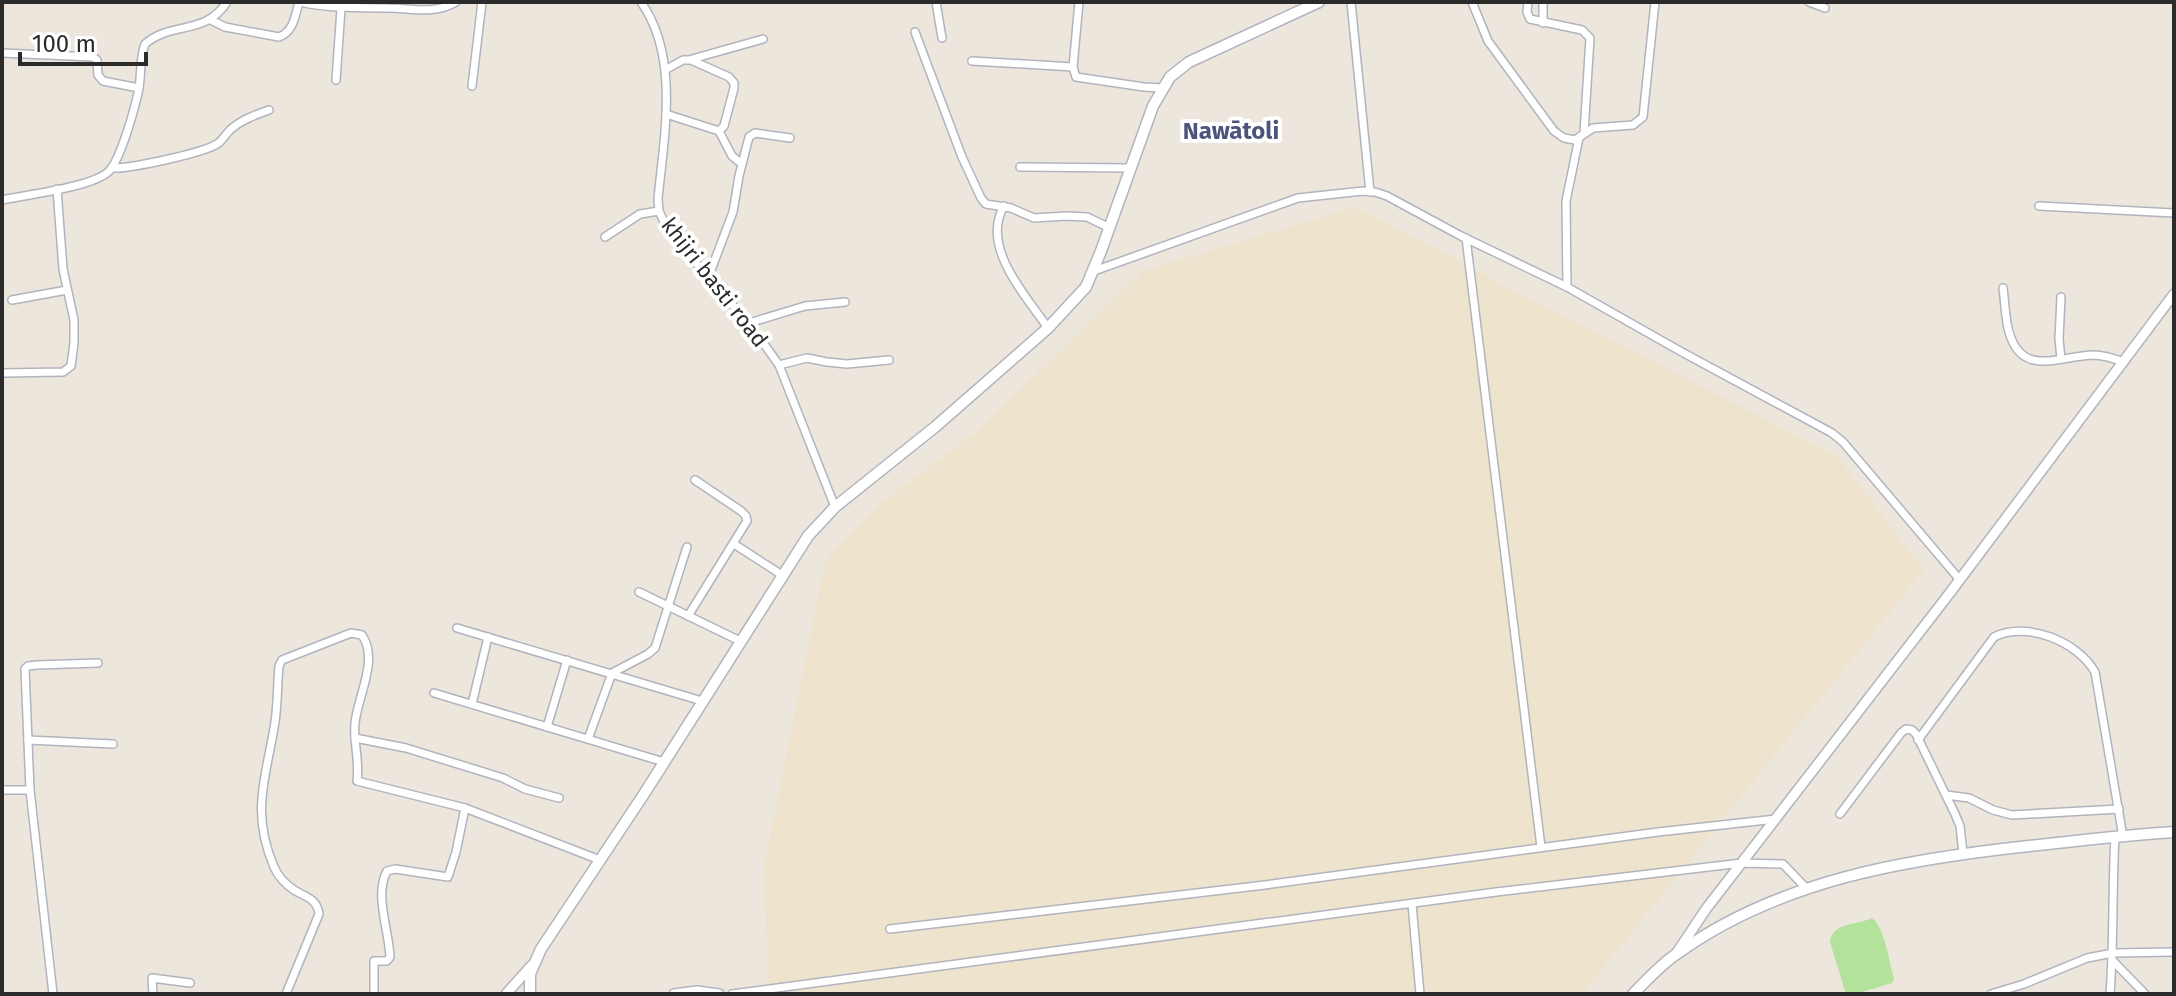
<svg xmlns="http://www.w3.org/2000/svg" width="2176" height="996" font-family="'Fira Sans',sans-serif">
	<rect width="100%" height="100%" fill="#ede6dd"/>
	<polygon fill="#eee3cd" points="1355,207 1614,342 1836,455 1924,570 1582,994 769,994 764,866 825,561 876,507 976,432 1143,271"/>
	<path fill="#b3e29b" d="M1872,918C1885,928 1889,962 1894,978L1892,983L1855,994H1846L1830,942C1832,922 1857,925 1872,918Z"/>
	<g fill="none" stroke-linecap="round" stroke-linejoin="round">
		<defs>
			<g id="minor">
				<path d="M300,2C330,9 358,7 388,8C412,8 435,15 456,2"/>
				<path d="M641,2C680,57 664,136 658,199L659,211L664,222L708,278L749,323L779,365L835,507"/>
				<polyline points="936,2 942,38"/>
				<polyline points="1079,2 1073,67 1076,77 1144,87 1162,88"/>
				<polyline points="1351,2 1370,192"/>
				<polyline points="1472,2 1488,41 1554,131 1564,138 1575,140 1593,128 1633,125 1643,117 1655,2"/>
				<polyline points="1528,2 1527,12 1530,19 1582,30 1590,38 1584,133"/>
				<polyline points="1543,2 1543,23"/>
				<polyline points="1809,2 1825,8"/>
				<path d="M211,20L225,27L279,37C294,31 295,16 299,2"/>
				<polyline points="915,32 962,157 981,198 986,204 1011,208 1034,218 1066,216 1087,217 1110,228"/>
				<polyline points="2,53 93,57 97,60 98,75 103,81 139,88"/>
				<polyline points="692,59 763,39"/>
				<polyline points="972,61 1073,67"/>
				<polyline points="665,70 683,60 691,60 729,77 734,83 734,88 724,126 719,131 666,114"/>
				<polyline points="336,80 341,9"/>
				<polyline points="472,86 482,2"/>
				<polyline points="719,131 732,156 742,164"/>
				<polyline points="1020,167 1131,168"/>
				<path d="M112,168C129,169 203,153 217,144C222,141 225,135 230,130C241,120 255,115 269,110"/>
				<path d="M2,200C25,195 96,187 110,170C121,157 134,111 138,93C142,77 139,59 145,44C171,21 205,36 227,2"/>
				<path d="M1004,206C980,247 1026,296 1048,328"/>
				<polyline points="2039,206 2174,213"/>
				<polyline points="605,237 640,214 659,211"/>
				<polyline points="1466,238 1541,847"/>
				<polyline points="1094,271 1298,198 1363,191 1375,192 1387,196 1461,236 1567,287 1680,351 1832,433 1843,442 1960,580"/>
				<polyline points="708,278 733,212 739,176 749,137 755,133 790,138"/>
				<polyline points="1567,287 1566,201 1579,138"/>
				<path d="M2003,288C2005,302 2005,318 2009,332C2022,378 2059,356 2093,355C2104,355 2113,358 2123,362"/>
				<polyline points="12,300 67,290"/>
				<polyline points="749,323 805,306 845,302"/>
				<polyline points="2061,359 2059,339 2061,297"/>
				<polyline points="779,365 807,358 827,362 847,364 889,360"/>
				<polyline points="2,373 63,372 71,366 74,343 74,320 63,269 57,189"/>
				<polyline points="734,544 782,575"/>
				<polyline points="639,592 740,641"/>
				<polyline points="688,616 747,521 746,516 741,511 695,480"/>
				<polyline points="457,628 702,701"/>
				<polyline points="434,693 664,762"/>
				<polyline points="472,704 488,637"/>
				<polyline points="547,727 567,660"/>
				<polyline points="355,738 406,748 503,778 525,789 559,798"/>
				<polyline points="588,739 612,673 648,654 655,648 687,547"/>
				<polyline points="28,740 113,744"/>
				<path d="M1918,740L1994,637C2027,621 2077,641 2095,672L2123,837"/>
				<polyline points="2,790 30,790 53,994"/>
				<polyline points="30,790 25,669 28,666 37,665 98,663"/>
				<polyline points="1946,795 1969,798 1993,810 2012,815 2119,809"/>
				<polyline points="1840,814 1901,733 1906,729 1912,730 1916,734 1955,814 1960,826 1963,853"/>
				<polyline points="1412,904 1420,994"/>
				<polyline points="890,929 1265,885 1658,832 1776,819"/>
				<polyline points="2113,961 2145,994"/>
				<polyline points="153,994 152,978 190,983"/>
				<path d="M286,994L319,914C317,898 305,897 294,890C285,884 278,876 274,867C251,813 265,781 274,728C278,708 277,686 279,666L282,660L351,633L362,635C379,660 358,695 355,723C353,742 360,761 357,781L465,808L600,860"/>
				<path d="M374,994V961H387L390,957C389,930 374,895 387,871L395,869L448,877L456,852L465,808"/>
				<polyline points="732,994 1496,892 1742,863 1783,864 1806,888"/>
				<polyline points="1991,994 2024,984 2087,958 2113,953 2174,952"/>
				<path d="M2110,994C2114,942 2112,890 2115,837"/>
			</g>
			<g id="tertiary">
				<polyline points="1676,954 1706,909 1949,594 2174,294"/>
				<polyline points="506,994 532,965"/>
				<polyline points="674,994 697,991 719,994"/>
			</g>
			<g id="secondary">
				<polyline points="530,994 530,974 541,949 644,794 808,536 835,507 935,427 1048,328 1086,287 1101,251 1153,106 1170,77 1189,62 1319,2"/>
				<path d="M1633,994C1647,980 1661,964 1678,953C1780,880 1907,859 2029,846C2077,841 2125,835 2174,832"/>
			</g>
		</defs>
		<use href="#minor" stroke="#b1b4be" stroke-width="10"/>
		<use href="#tertiary" stroke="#b1b4be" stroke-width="12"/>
		<use href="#secondary" stroke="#b1b4be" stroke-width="13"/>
		<use href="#minor" stroke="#fff" stroke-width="7"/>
		<use href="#tertiary" stroke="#fff" stroke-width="9"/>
		<use href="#secondary" stroke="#fff" stroke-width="10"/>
	</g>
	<g text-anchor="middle" stroke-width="8" stroke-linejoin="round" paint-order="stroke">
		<g font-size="22" fill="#2b2b2b" stroke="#fff">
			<text transform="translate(715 282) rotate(52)" y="8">khijri basti road</text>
		</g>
		<g font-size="24" font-weight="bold" fill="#4c547b" stroke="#fff">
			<text x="1231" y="139">Nawātoli</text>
		</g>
	</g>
	<rect width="2176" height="996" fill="none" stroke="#2b2b2b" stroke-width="8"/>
	<path d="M20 52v12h126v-12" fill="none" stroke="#2b2b2b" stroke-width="4"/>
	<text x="32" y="52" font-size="24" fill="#2b2b2b" stroke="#ffffff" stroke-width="6" paint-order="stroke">100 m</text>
</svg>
